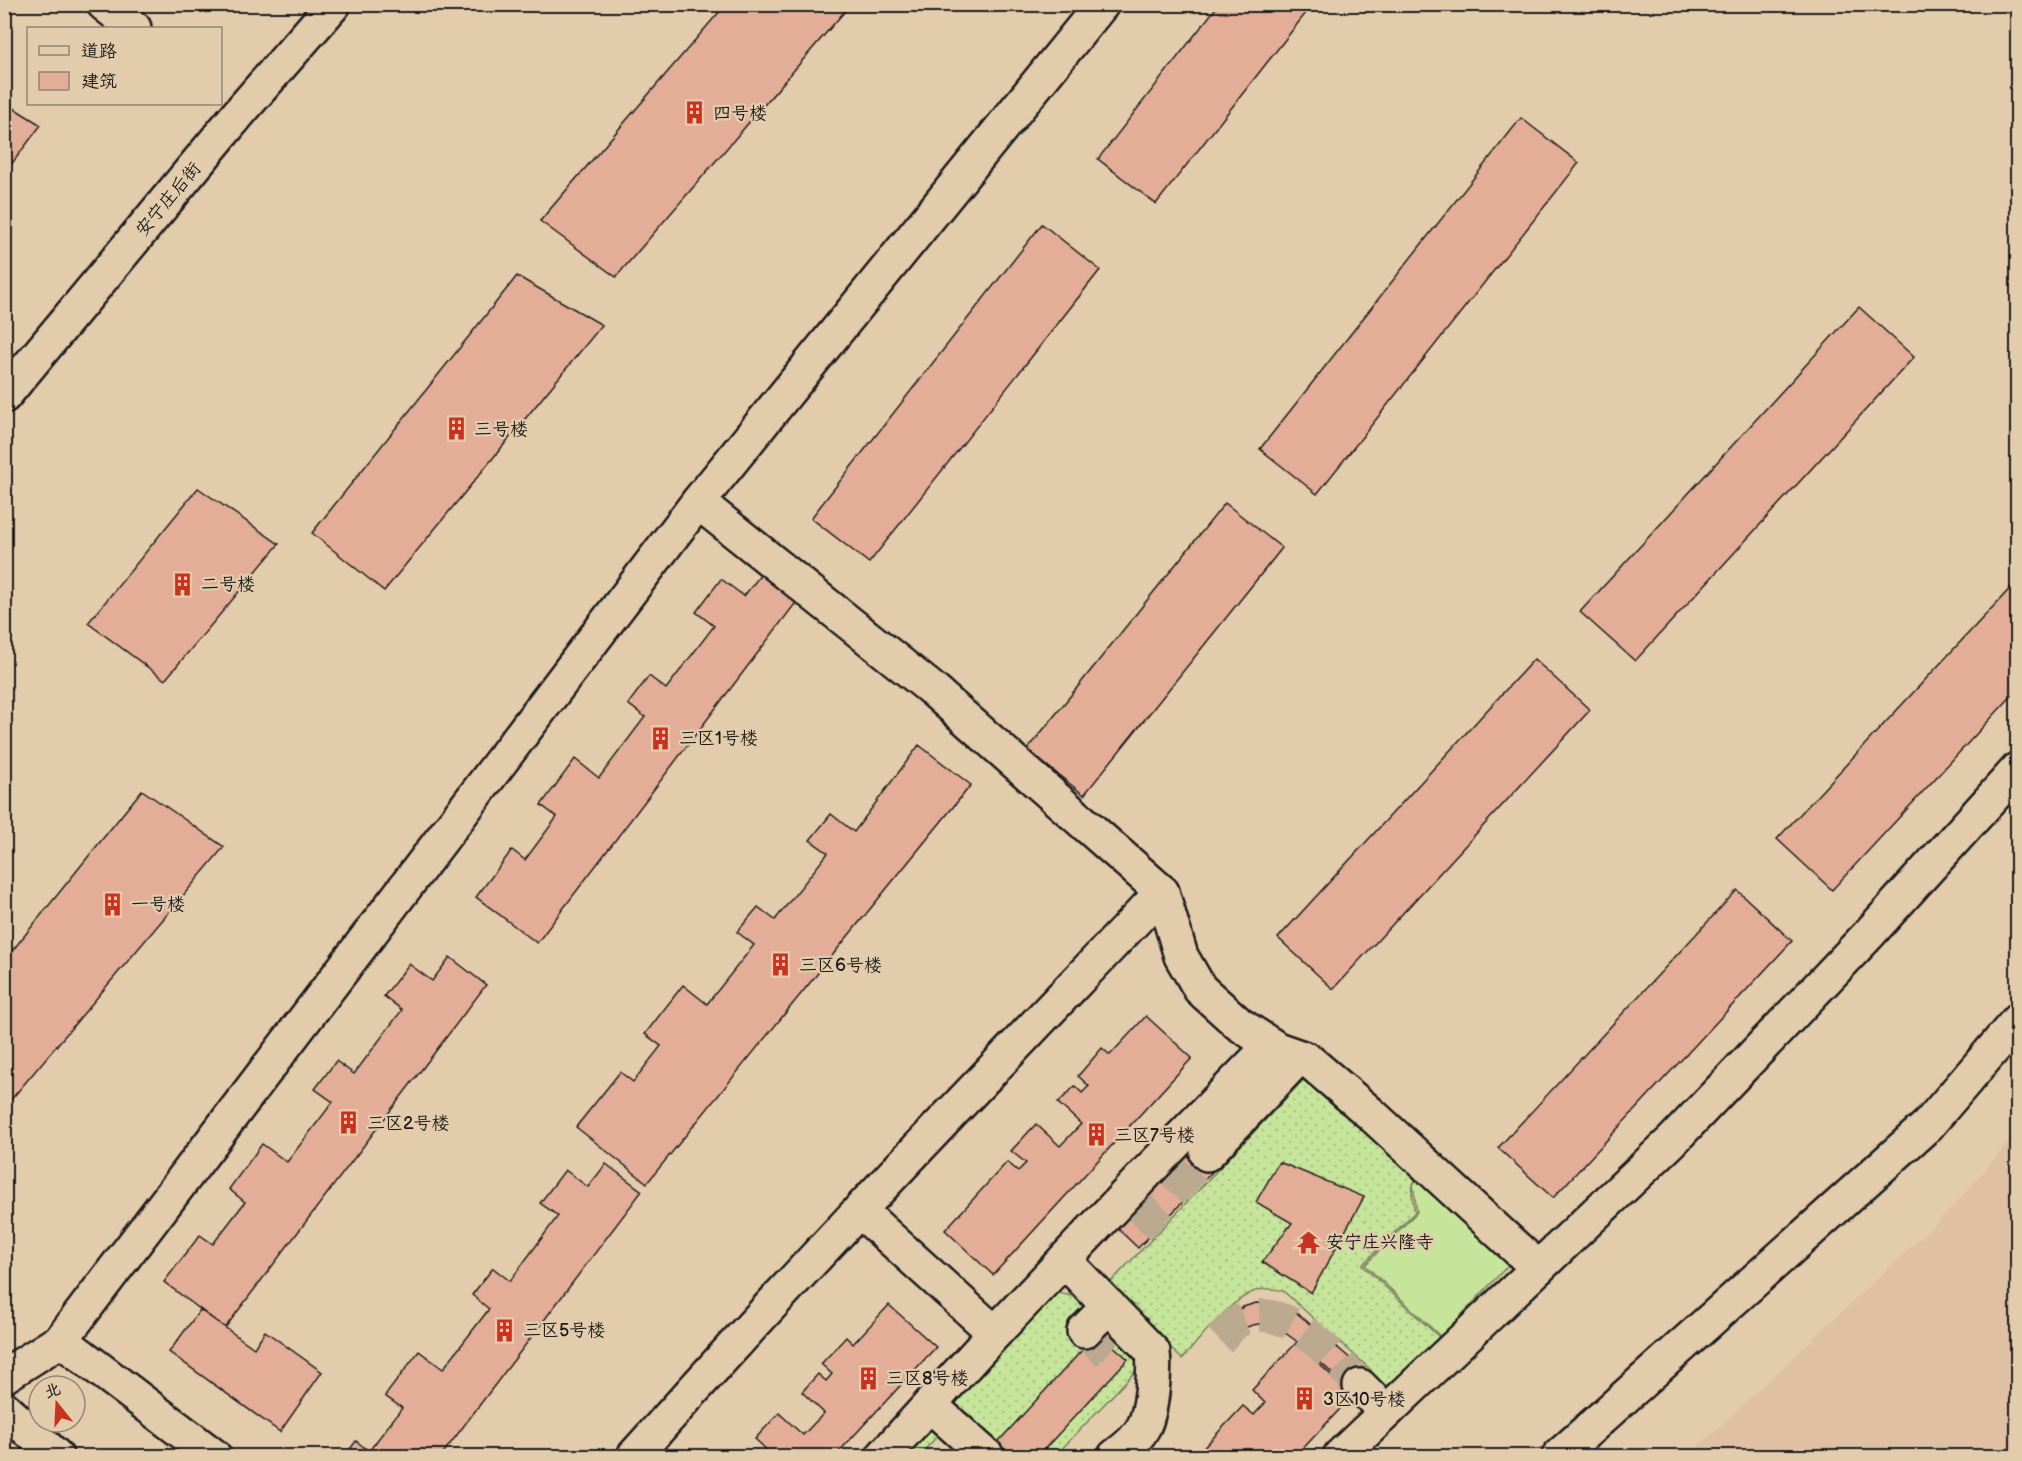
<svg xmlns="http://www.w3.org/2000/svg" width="2022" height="1461" font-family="'Balsamiq Sans','LXGW WenKai TC',sans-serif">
	<defs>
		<pattern id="grass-dots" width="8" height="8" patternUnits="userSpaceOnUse" patternTransform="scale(1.5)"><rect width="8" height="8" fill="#c7e49b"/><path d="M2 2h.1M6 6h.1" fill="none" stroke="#aac385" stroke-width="1.8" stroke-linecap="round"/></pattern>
	</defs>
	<rect width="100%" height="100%" fill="#e3ccac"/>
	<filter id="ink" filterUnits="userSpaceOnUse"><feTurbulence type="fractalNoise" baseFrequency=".0167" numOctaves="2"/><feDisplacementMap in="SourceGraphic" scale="12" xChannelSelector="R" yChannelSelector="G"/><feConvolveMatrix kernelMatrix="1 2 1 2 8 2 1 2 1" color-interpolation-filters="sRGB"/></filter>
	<g filter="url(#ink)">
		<polygon fill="#dfc0a3" points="2017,1132 2017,1456 1688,1456 1952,1208"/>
		<g fill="url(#grass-dots)" stroke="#72805c" stroke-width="1.5">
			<path d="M1312,1071L1419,1172C1410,1188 1411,1194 1415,1212L1362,1265L1440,1338C1428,1351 1403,1383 1387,1385C1379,1386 1372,1380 1366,1376L1371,1370L1282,1290C1276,1290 1269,1288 1263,1289C1233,1294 1202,1337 1182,1359L1106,1287Z"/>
			<polygon points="1059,1293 1083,1299 1103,1322 1147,1359 1055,1456 990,1456 951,1402 1041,1298"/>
			<polygon points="931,1425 940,1433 919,1456 903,1456"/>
		</g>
		<polygon fill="#c7e49b" stroke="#72805c" stroke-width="1.5" points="1420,1173 1513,1260 1441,1337 1365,1265 1417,1212 1413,1185"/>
		<g fill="#e3ad98" stroke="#1c1c1c" stroke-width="1.5">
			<polygon points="726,4 851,4 616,277 540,221"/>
			<polygon points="1219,4 1313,4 1156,204 1098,159"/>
			<polygon points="4,102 41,125 4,174"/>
			<polygon points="1521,118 1579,163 1317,494 1260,449"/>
			<polygon points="1042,224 1100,270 869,563 811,518"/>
			<polygon points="517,276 602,325 384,591 312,533"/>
			<polygon points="1859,307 1914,357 1635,661 1580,612"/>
			<polygon points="198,488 279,544 165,680 88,623"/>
			<polygon points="1225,503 1282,548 1084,795 1027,750"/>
			<polygon points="762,573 798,600 537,943 476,897 512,850 525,860 557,817 541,805 575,759 599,778 645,717 628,704 649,676 666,689 714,626 696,612 721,579 744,596"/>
			<polygon points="2018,580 2018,689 1832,890 1777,839"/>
			<polygon points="1534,659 1590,710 1333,989 1278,938"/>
			<polygon points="919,745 971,785 647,1183 576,1127 620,1072 633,1082 661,1046 645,1034 683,985 707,1004 754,945 737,932 758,907 775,920 828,853 810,840 831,814 854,832"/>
			<polygon points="142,790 224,847 4,1108 4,961"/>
			<polygon points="1737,890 1792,941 1553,1198 1498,1148"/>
			<polygon points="450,957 486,985 225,1328 164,1282 200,1235 213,1244 245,1202 229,1189 262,1144 287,1162 333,1102 315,1089 336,1061 354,1074 402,1010 384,996 409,964 432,981"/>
			<polygon points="1146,1016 1192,1058 993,1275 945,1230 1007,1162 1018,1171 1026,1163 1011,1151 1036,1124 1060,1146 1081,1124 1058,1103 1075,1086 1082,1093 1089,1086 1078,1076 1102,1048 1110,1055"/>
			<polygon points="1190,1151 1212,1172 1138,1248 1116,1227"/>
			<polygon points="1279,1162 1364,1197 1311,1293 1262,1262 1292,1223 1256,1202"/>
			<polygon points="606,1164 642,1191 441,1456 345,1456 356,1441 369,1451 402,1408 385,1396 419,1351 443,1369 489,1309 472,1295 493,1268 510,1281 558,1216 540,1203 565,1170 588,1187"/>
			<polygon points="1256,1303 1281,1305 1297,1313 1366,1372 1350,1389 1295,1340 1278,1328 1259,1324 1253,1325 1244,1328 1232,1338 1217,1327 1231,1314 1243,1307"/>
			<polygon points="889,1305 936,1347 835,1456 764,1456 768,1451 755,1439 779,1413 803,1435 824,1413 802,1392 818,1374 826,1381 832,1374 821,1364 846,1337 853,1344"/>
			<polygon points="200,1310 254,1348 265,1331 322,1372 280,1432 169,1352"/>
			<polygon points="1102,1336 1128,1359 1038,1456 1011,1456 997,1443 1084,1348 1088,1352"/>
			<polygon points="1296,1343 1353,1395 1296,1456 1196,1456 1243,1406 1254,1415 1265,1403 1252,1390"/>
		</g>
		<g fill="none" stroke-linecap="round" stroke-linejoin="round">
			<g stroke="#bba98f" stroke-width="33" stroke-dasharray="33 16" stroke-linecap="butt">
				<polyline points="1138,1228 1207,1154"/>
				<polyline points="1084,1331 1109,1354"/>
				<path d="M1219,1340C1225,1334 1232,1325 1239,1321C1285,1297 1333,1356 1360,1386"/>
			</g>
			<defs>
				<g id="minor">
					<polyline points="104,4 134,28"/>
					<polyline points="4,396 239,113 334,4"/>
					<polyline points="698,502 932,689 1162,892 1181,956 1200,989 1239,1024 1277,1049 1308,1060 1371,1114 1538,1268"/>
					<polyline points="1207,1154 1299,1057"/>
					<polyline points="860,1211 995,1333 883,1456"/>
					<path d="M1065,1261L1153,1352C1155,1371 1152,1410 1144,1426C1138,1438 1125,1449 1115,1456"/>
					<polyline points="1084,1331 1109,1306"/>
					<polyline points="995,1333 1149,1170 1271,1045"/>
					<polyline points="61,1340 214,1456"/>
					<polyline points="4,1376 61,1340 698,502 1102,4"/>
					<polyline points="1360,1386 1386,1412"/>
					<polyline points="930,1405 987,1456"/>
					<path d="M634,1456C805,1264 984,1079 1162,892"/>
					<polyline points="1340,1456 1672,1141 1868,935 2018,769"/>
				</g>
				<polyline id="tertiary" points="1559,1456 1928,1125 2018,1020"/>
				<polyline id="secondary" points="4,1408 56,1456"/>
			</defs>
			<use href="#minor" stroke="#1c1c1c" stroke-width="38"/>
			<use href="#tertiary" stroke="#1c1c1c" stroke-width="38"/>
			<use href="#secondary" stroke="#1c1c1c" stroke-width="38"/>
			<use href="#minor" stroke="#e3ccac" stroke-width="33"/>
			<use href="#tertiary" stroke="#e3ccac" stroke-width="33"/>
			<use href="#secondary" stroke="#e3ccac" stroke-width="33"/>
		</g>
	</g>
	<defs>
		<symbol id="building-bare" viewBox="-9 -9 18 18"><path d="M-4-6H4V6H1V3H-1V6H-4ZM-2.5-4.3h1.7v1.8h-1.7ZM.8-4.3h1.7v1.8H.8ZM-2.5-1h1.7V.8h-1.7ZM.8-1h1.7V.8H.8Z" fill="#c8321e" stroke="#e3ccac" stroke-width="2.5" paint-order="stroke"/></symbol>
		<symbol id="temple-bare" viewBox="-9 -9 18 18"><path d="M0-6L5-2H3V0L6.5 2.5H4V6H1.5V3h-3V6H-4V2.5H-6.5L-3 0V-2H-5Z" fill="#c8321e" stroke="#e3ccac" stroke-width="2.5" paint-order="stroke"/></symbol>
	</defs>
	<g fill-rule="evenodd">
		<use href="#building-bare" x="678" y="96" width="33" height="33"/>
		<use href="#building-bare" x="440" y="412" width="33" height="33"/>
		<use href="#building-bare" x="166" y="568" width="33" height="33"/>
		<use href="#building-bare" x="644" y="722" width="33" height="33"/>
		<use href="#building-bare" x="96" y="888" width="33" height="33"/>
		<use href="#building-bare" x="764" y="948" width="33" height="33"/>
		<use href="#building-bare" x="332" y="1106" width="33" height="33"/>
		<use href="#building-bare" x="1080" y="1118" width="33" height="33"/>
		<use href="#temple-bare" x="1292" y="1226" width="33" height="33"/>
		<use href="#building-bare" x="488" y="1314" width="33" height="33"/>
		<use href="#building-bare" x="852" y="1362" width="33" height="33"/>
		<use href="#building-bare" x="1288" y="1382" width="33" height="33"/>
	</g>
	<g text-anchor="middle" stroke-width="4.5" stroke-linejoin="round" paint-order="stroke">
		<g font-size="18" fill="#1c1c1c" stroke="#e3ccac" text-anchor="start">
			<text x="713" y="119">四号楼</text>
			<text x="474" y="435">三号楼</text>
			<text x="201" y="590">二号楼</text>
			<text x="679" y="744">三区1号楼</text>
			<text x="131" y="910">一号楼</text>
			<text x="799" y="971">三区6号楼</text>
			<text x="367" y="1129">三区2号楼</text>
			<text x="1114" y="1141">三区7号楼</text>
			<text x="1326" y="1248">安宁庄兴隆寺</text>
			<text x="523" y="1336">三区5号楼</text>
			<text x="886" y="1384">三区8号楼</text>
			<text x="1323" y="1405">3区10号楼</text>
		</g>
		<g font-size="18" fill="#1c1c1c" stroke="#e3ccac">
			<text transform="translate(168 199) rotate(-50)" y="6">安宁庄后街</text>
		</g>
	</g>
	<rect width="2022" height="1461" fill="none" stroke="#e3ccac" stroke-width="24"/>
	<rect x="12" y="12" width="1998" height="1437" fill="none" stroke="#1c1c1c" stroke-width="2" filter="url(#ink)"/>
	<rect x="27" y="27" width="195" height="78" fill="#e3ccac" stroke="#938672" stroke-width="1.5"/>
	<rect x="39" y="46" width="30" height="9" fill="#e3ccac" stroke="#938672" stroke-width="1.5"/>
	<text x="81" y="57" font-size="18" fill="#1c1c1c">道路</text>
	<rect x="39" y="72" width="30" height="18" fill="#e3ad98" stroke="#938672" stroke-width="1.5"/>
	<text x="81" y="87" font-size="18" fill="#1c1c1c">建筑</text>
	<g transform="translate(57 1404) rotate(342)"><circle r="28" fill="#e3ccac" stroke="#938672" stroke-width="1.5"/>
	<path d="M0-4.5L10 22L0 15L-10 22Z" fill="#c8321e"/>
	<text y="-9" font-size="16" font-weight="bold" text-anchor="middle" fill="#1c1c1c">北</text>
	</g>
</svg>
